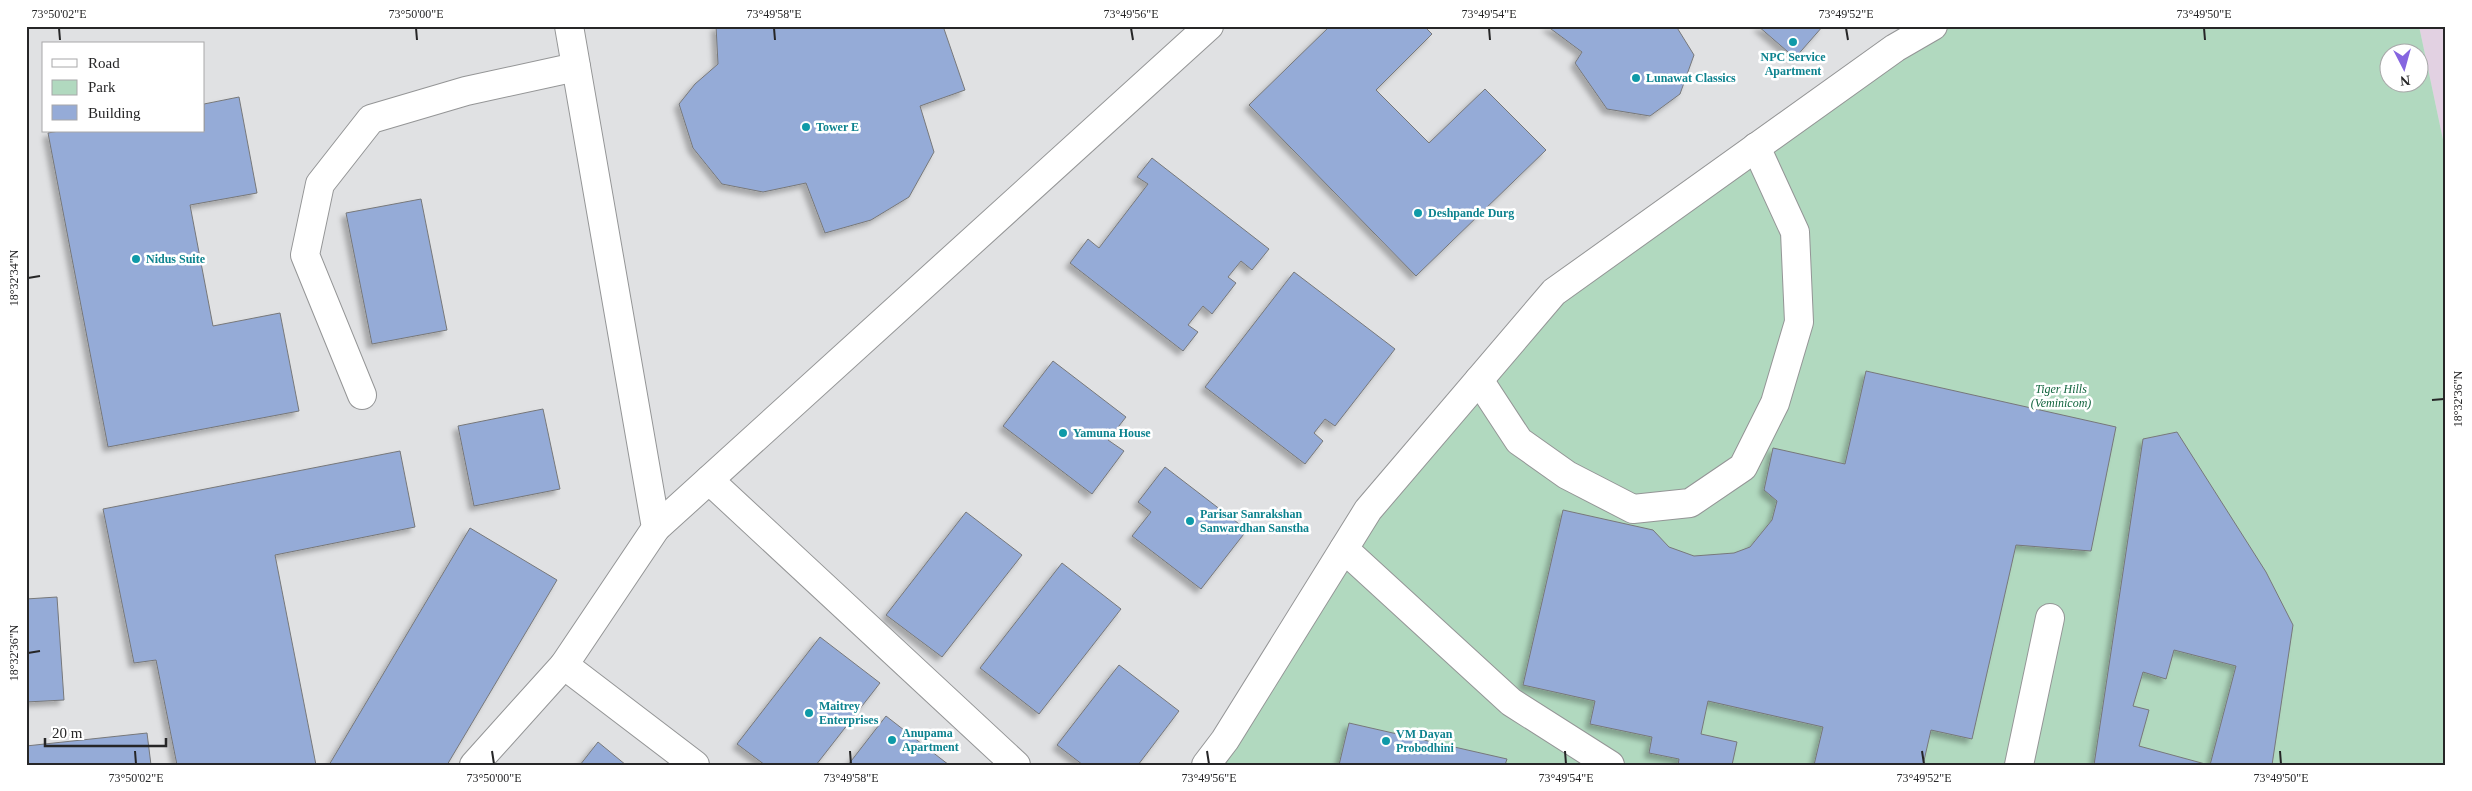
<svg xmlns="http://www.w3.org/2000/svg" width="2472" height="791" font-family="'Times New Roman',serif">
	<defs>
		<filter id="shadow"><feDropShadow dx="-4.5" dy="4.5" stdDeviation="2.5" flood-color="#0004"/></filter>
	</defs>
	<rect width="100%" height="100%" fill="#e0e1e3"/>
	<polygon fill="#e2d1e2" points="2419,26 2446,26 2446,154"/>
	<path fill="#b1d9bf" fill-rule="evenodd" d="M1933,26H2419L2446,154V765H1206L1344,549L1554,292ZM2390,52H2420V82H2390Z"/>
	<g fill="#95abd7" stroke="#77787a" filter="url(#shadow)">
		<polygon points="716,26 943,26 965,90 920,106 934,152 909,197 871,220 825,233 806,183 763,192 722,184 693,148 679,104 695,84 718,64"/>
		<polygon points="1330,26 1424,26 1432,34 1376,90 1429,143 1485,89 1546,150 1416,276 1249,105"/>
		<polygon points="1547,26 1676,26 1694,55 1680,94 1650,116 1607,109 1575,63 1582,52"/>
		<polygon points="1758,26 1823,26 1795,58"/>
		<polygon points="239,97 257,193 190,205 213,326 280,313 299,411 108,447 48,133 59,131 204,131 204,104"/>
		<polygon points="1152,158 1269,249 1252,270 1241,261 1228,277 1236,283 1212,314 1203,306 1188,325 1198,332 1183,351 1070,263 1088,239 1099,248 1148,184 1137,177"/>
		<polygon points="421,199 447,330 372,344 346,213"/>
		<polygon points="1294,272 1395,349 1335,426 1325,419 1314,433 1323,441 1305,464 1205,387"/>
		<polygon points="1053,361 1126,417 1108,440 1124,451 1092,494 1003,426"/>
		<polygon points="1866,371 2116,427 2091,551 2016,545 1972,739 1931,730 1923,765 1814,765 1823,727 1708,701 1701,734 1737,742 1732,765 1678,765 1679,759 1649,753 1652,737 1590,724 1595,701 1523,685 1563,510 1653,530 1669,547 1694,556 1734,553 1750,547 1772,520 1777,501 1764,490 1773,448 1845,464"/>
		<polygon points="543,409 560,489 474,506 458,426"/>
		<polygon points="2177,432 2266,572 2293,625 2272,765 2210,765 2236,666 2174,650 2166,679 2143,672 2133,706 2149,710 2139,746 2209,765 2094,765 2143,439"/>
		<polygon points="400,451 415,527 275,555 316,765 177,765 156,660 134,663 103,509"/>
		<polygon points="1165,467 1247,530 1201,589 1132,536 1151,512 1138,502"/>
		<polygon points="966,512 1022,555 942,657 886,615"/>
		<polygon points="470,528 557,580 447,765 329,765"/>
		<polygon points="1062,563 1121,609 1039,714 980,668"/>
		<polygon points="57,597 64,700 26,702 26,599"/>
		<polygon points="820,637 880,683 816,765 765,765 737,744"/>
		<polygon points="1119,665 1179,711 1138,765 1083,765 1057,745"/>
		<polygon points="886,716 949,765 848,765"/>
		<polygon points="1349,723 1507,759 1505,765 1339,765"/>
		<polygon points="147,733 151,765 26,765 26,746"/>
		<polygon points="598,742 626,765 580,765"/>
	</g>
	<g fill="none" stroke-linecap="round" stroke-linejoin="round">
		<defs>
			<g id="minor">
				<polyline points="569,26 656,528 564,665 695,765"/>
				<polyline points="1479,380 1519,441 1567,475 1633,509 1690,503 1743,467 1775,403 1799,322 1795,232 1756,147"/>
				<polyline points="362,395 305,255 320,184 371,119 466,91 576,67"/>
				<polyline points="709,480 1016,765"/>
				<polyline points="656,528 1209,26"/>
				<polyline points="1344,549 1511,702 1610,765"/>
				<polyline points="474,765 564,665"/>
				<polyline points="1206,765 1225,740 1368,510 1554,292 1895,48 1933,26"/>
				<polyline points="2019,765 2050,618"/>
			</g>
		</defs>
		<use href="#minor" stroke="#949596" stroke-width="30"/>
		<use href="#minor" stroke="#fff" stroke-width="28"/>
	</g>
	<path fill="none" stroke="#262627" stroke-width="2" d="M59,28L60,40M416,28L417,40M774,28L775,40M1131,28L1133,40M1489,28L1490,40M1846,28L1848,40M2204,28L2205,40M28,278L40,276M2432,400L2444,399M28,653L40,651M135,751L136,764M492,751L494,764M850,751L851,764M1207,751L1209,764M1565,751L1566,764M1922,751L1924,764M2280,751L2281,764"/>
	<g fill="#0f9aa8" stroke="#fff" stroke-width="2">
		<circle cx="1793" cy="42" r="5"/>
		<circle cx="1636" cy="78" r="5"/>
		<circle cx="806" cy="127" r="5"/>
		<circle cx="1418" cy="213" r="5"/>
		<circle cx="136" cy="259" r="5"/>
		<circle cx="1063" cy="433" r="5"/>
		<circle cx="1190" cy="521" r="5"/>
		<circle cx="809" cy="713" r="5"/>
		<circle cx="892" cy="740" r="5"/>
		<circle cx="1386" cy="741" r="5"/>
	</g>
	<g text-anchor="middle" stroke-width="5" stroke-linejoin="round" paint-order="stroke">
		<g font-size="12" font-weight="bold" fill="#0d838f" stroke="#fff" text-anchor="start">
			<text x="1793" y="61" text-anchor="middle">NPC Service<tspan x="1793" dy="14">Apartment</tspan></text>
			<text x="1646" y="82">Lunawat Classics</text>
			<text x="816" y="131">Tower E</text>
			<text x="1428" y="217">Deshpande Durg</text>
			<text x="146" y="263">Nidus Suite</text>
			<text x="1073" y="437">Yamuna House</text>
			<text x="1200" y="518">Parisar Sanrakshan<tspan x="1200" dy="14">Sanwardhan Sanstha</tspan></text>
			<text x="819" y="710">Maitrey<tspan x="819" dy="14">Enterprises</tspan></text>
			<text x="902" y="737">Anupama<tspan x="902" dy="14">Apartment</tspan></text>
			<text x="1396" y="738">VM Dayan<tspan x="1396" dy="14">Probodhini</tspan></text>
		</g>
		<g font-size="12" font-style="italic" fill="#13653e" stroke="#fff">
			<text x="2061" y="393">Tiger Hills<tspan x="2061" dy="14">(Veminicom)</tspan></text>
		</g>
	</g>
	<rect width="2472" height="791" fill="none" stroke="#ffffff" stroke-width="55"/>
	<rect x="42" y="42" width="162" height="90" fill="#ffffff" stroke="#a8a8a9"/>
	<rect x="52" y="59" width="25" height="8" fill="#ffffff" stroke="#a8a8a9"/>
	<text x="88" y="68" font-size="15" fill="#262627">Road</text>
	<rect x="52" y="80" width="25" height="15" fill="#b1d9bf" stroke="#a8a8a9"/>
	<text x="88" y="92" font-size="15" fill="#262627">Park</text>
	<rect x="52" y="105" width="25" height="15" fill="#95abd7" stroke="#a8a8a9"/>
	<text x="88" y="118" font-size="15" fill="#262627">Building</text>
	<g transform="translate(2404 68) rotate(174)"><circle r="24" fill="#ffffff" stroke="#a8a8a9"/>
	<path d="M0-4L9 19L0 12L-9 19Z" fill="#8565e0"/>
	<text y="-8" font-size="14" font-weight="bold" text-anchor="middle" fill="#262627">N</text>
	</g>
	<path d="M45 738v8h121v-8" fill="none" stroke="#262627" stroke-width="2.5"/>
	<text x="52" y="738" font-size="15" fill="#262627" stroke="#ffffff" stroke-width="4" paint-order="stroke">20 m</text>
	<rect x="28" y="28" width="2416" height="736" fill="none" stroke="#262627" stroke-width="2"/>
	<g font-size="12" text-anchor="middle" fill="#262627">
		<text x="59" y="18">73°50'02"E</text>
		<text x="416" y="18">73°50'00"E</text>
		<text x="774" y="18">73°49'58"E</text>
		<text x="1131" y="18">73°49'56"E</text>
		<text x="1489" y="18">73°49'54"E</text>
		<text x="1846" y="18">73°49'52"E</text>
		<text x="2204" y="18">73°49'50"E</text>
		<text transform="translate(14 278) rotate(-90)" y="4">18°32'34"N</text>
		<text transform="translate(2458 399) rotate(-90)" y="4">18°32'36"N</text>
		<text transform="translate(14 653) rotate(-90)" y="4">18°32'36"N</text>
		<text x="136" y="782">73°50'02"E</text>
		<text x="494" y="782">73°50'00"E</text>
		<text x="851" y="782">73°49'58"E</text>
		<text x="1209" y="782">73°49'56"E</text>
		<text x="1566" y="782">73°49'54"E</text>
		<text x="1924" y="782">73°49'52"E</text>
		<text x="2281" y="782">73°49'50"E</text>
	</g>
</svg>
